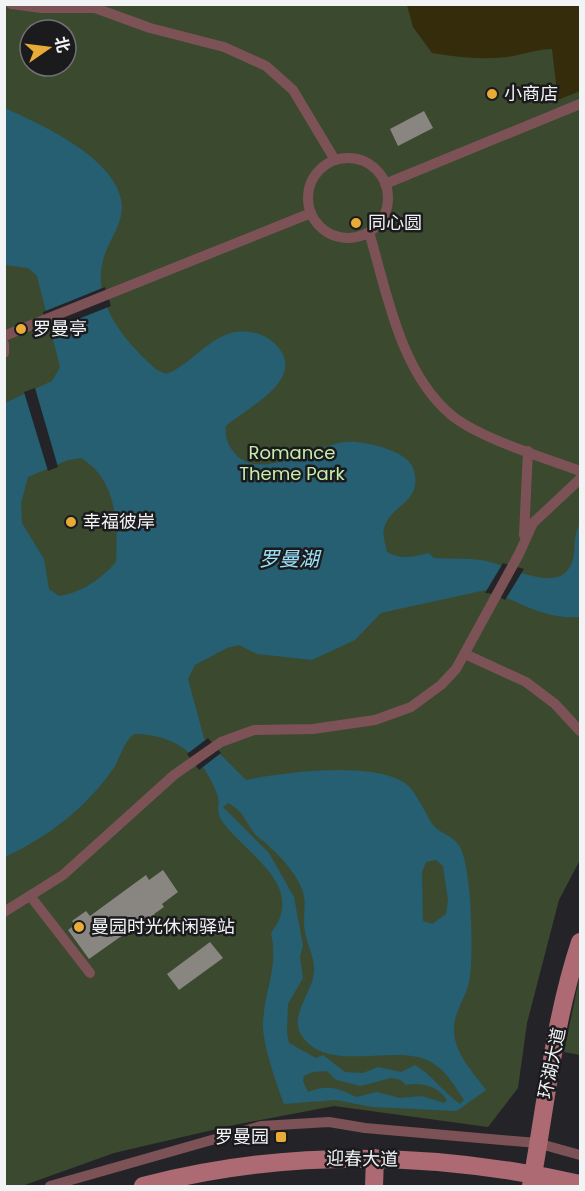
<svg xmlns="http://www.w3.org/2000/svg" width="585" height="1191" font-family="Poppins,'Noto Sans SC',sans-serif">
	<rect width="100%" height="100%" fill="#242428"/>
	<g fill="#3b492f" fill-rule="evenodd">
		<path d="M5,5H580V860L559,900L527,1023L518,1088L488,1127L334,1106L234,1125L114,1153L22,1186H5ZM30,30H66V66H30Z"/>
		<polygon points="580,974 580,1055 564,1052"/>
	</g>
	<path fill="#342c0b" d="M407,5H580V91L558,100L552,49C536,49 522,55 507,57C481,60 457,57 432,53L413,27Z"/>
	<path fill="#255f71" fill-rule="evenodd" d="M5,108C40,124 112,156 121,199C125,220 113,234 106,251C87,299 124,341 157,370L166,374L173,371C194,360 210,337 235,332C248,330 263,333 273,342C312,377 248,407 226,426C225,436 227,443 233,451C256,484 314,446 344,442C362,440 407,450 413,468C425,503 389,504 384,529C382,536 386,545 387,552C402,560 413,557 429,553L434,558C449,559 466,558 481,560C503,563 548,590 566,572C580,558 570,538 580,524V617C557,619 533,611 512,600C502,596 497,591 486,590L381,613L355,640L312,660L257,654L239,645L227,648L195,665L188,679L204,738L246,780C286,772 370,761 405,783C416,791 425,813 433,825C442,835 452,834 460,847C472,869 474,958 469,983C465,998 453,1015 454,1031C455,1054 473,1072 486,1090L457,1111L372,1107L336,1100L284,1104C277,1086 262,1042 263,1024C264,989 279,969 271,933C307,887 248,855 224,824C214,811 221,805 217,794C203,756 175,734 134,734C121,745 121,759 111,772C82,811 49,836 5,857V403L52,381L60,367L37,276L28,268L5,265ZM81,458C117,480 118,523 116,562C101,579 81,593 59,596L49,589L44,559L22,523L21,503L28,477L68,460ZM228,803C243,811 245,820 254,833C259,839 266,842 271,848C283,859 298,876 303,892C307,906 302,918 305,932C307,945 315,958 314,972C313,992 288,1016 302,1036C328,1075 397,1042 431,1062C446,1070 455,1087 464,1100L460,1104C443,1092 433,1076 415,1065L401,1072L378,1067L363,1073L345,1072L323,1055L316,1058L289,1043L287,1032L288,1004L303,978L300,957L303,945L294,897L269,853L223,807ZM436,860L443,866L448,900L446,914L432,924L423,921L422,872L426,862ZM327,1071L336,1080L361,1086L391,1078L401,1080L406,1085C421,1082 438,1086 447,1100L444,1103L422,1096L400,1098L377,1092L356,1097C339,1088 328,1084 308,1092L303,1081L304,1076L313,1072Z"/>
	<g fill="#242428">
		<polygon points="105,287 111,306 48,331 43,312"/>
		<polygon points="35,388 58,467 48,471 24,392"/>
		<polygon points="503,563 524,569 505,600 494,594 485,593"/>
		<polygon points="208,738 221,753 199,770 187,754"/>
	</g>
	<g fill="#898682">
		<polygon points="424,111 433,128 398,146 390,129"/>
		<polygon points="163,870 178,892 162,904 164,907 154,914 159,921 153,926 147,918 89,959 68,930 75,925 72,921 86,911 90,916 146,875 149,880"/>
		<polygon points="210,942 223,958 179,990 167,974"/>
	</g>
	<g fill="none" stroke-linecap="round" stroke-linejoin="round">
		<g stroke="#7c5257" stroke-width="10">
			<polyline points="11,4 42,8 95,8 150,28 224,47 266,66 293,90 335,160"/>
			<circle cx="348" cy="198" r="40"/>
			<polyline points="385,184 580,104"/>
			<path d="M369,232C387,293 400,371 450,414C478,438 545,458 580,471"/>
			<polyline points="4,336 311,213"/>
			<polyline points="4,344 4,353"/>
			<polyline points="524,535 528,451"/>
			<polyline points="465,654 526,682 555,704 580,731"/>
			<polyline points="31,897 90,973"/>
			<polyline points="4,912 63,875 174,775 221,742 254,730 313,729 375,720 411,707 441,685 456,669 519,554 533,523 580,479"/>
			<polyline points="50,1186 261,1126 329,1122 365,1128 537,1143 580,1155"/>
		</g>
		<g stroke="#ad6a73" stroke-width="18">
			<path d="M143,1186C288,1148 436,1152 580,1184"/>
			<polyline points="374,1186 375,1158"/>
			<path d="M531,1186C546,1105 554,1020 580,942"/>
		</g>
	</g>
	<g fill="#e9ab38" stroke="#1b1b1e" stroke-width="2">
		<circle cx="492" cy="94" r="6"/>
		<circle cx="356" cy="223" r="6"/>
		<circle cx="21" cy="329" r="6"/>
		<circle cx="71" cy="522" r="6"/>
		<circle cx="79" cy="927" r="6"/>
		<rect x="275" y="1131" width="12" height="12" rx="3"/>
	</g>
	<g text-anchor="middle" stroke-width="5" stroke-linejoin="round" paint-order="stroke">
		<g font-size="18" fill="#f2f3f5" stroke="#1b1b1e" text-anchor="start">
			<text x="504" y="100">小商店</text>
			<text x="368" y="229">同心圆</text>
			<text x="33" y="335">罗曼亭</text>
			<text x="83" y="528">幸福彼岸</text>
			<text x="91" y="933">曼园时光休闲驿站</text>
			<text x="269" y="1143" text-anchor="end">罗曼园</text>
		</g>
		<g font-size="18" fill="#c7edab" stroke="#1b1b1e">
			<text x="292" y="459">Romance<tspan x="292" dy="21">Theme Park</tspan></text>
		</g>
		<g font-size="18" fill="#f2f3f5" stroke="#1b1b1e">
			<text transform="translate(552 1063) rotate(-78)" y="6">环湖大道</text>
			<text transform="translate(362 1159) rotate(1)" y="6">迎春大道</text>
		</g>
		<g font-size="20" font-style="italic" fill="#9ce2fa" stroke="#1b1b1e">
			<text x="289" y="566">罗曼湖</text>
		</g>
	</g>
	<rect width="585" height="1191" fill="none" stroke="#f2f3f5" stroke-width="12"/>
	<g transform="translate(48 48) rotate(76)"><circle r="28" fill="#1b1b1e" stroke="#717174" stroke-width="1.5"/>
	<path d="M0-4.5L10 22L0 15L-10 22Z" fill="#e9ab38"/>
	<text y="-9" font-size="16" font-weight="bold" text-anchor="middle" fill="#f2f3f5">北</text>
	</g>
</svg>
